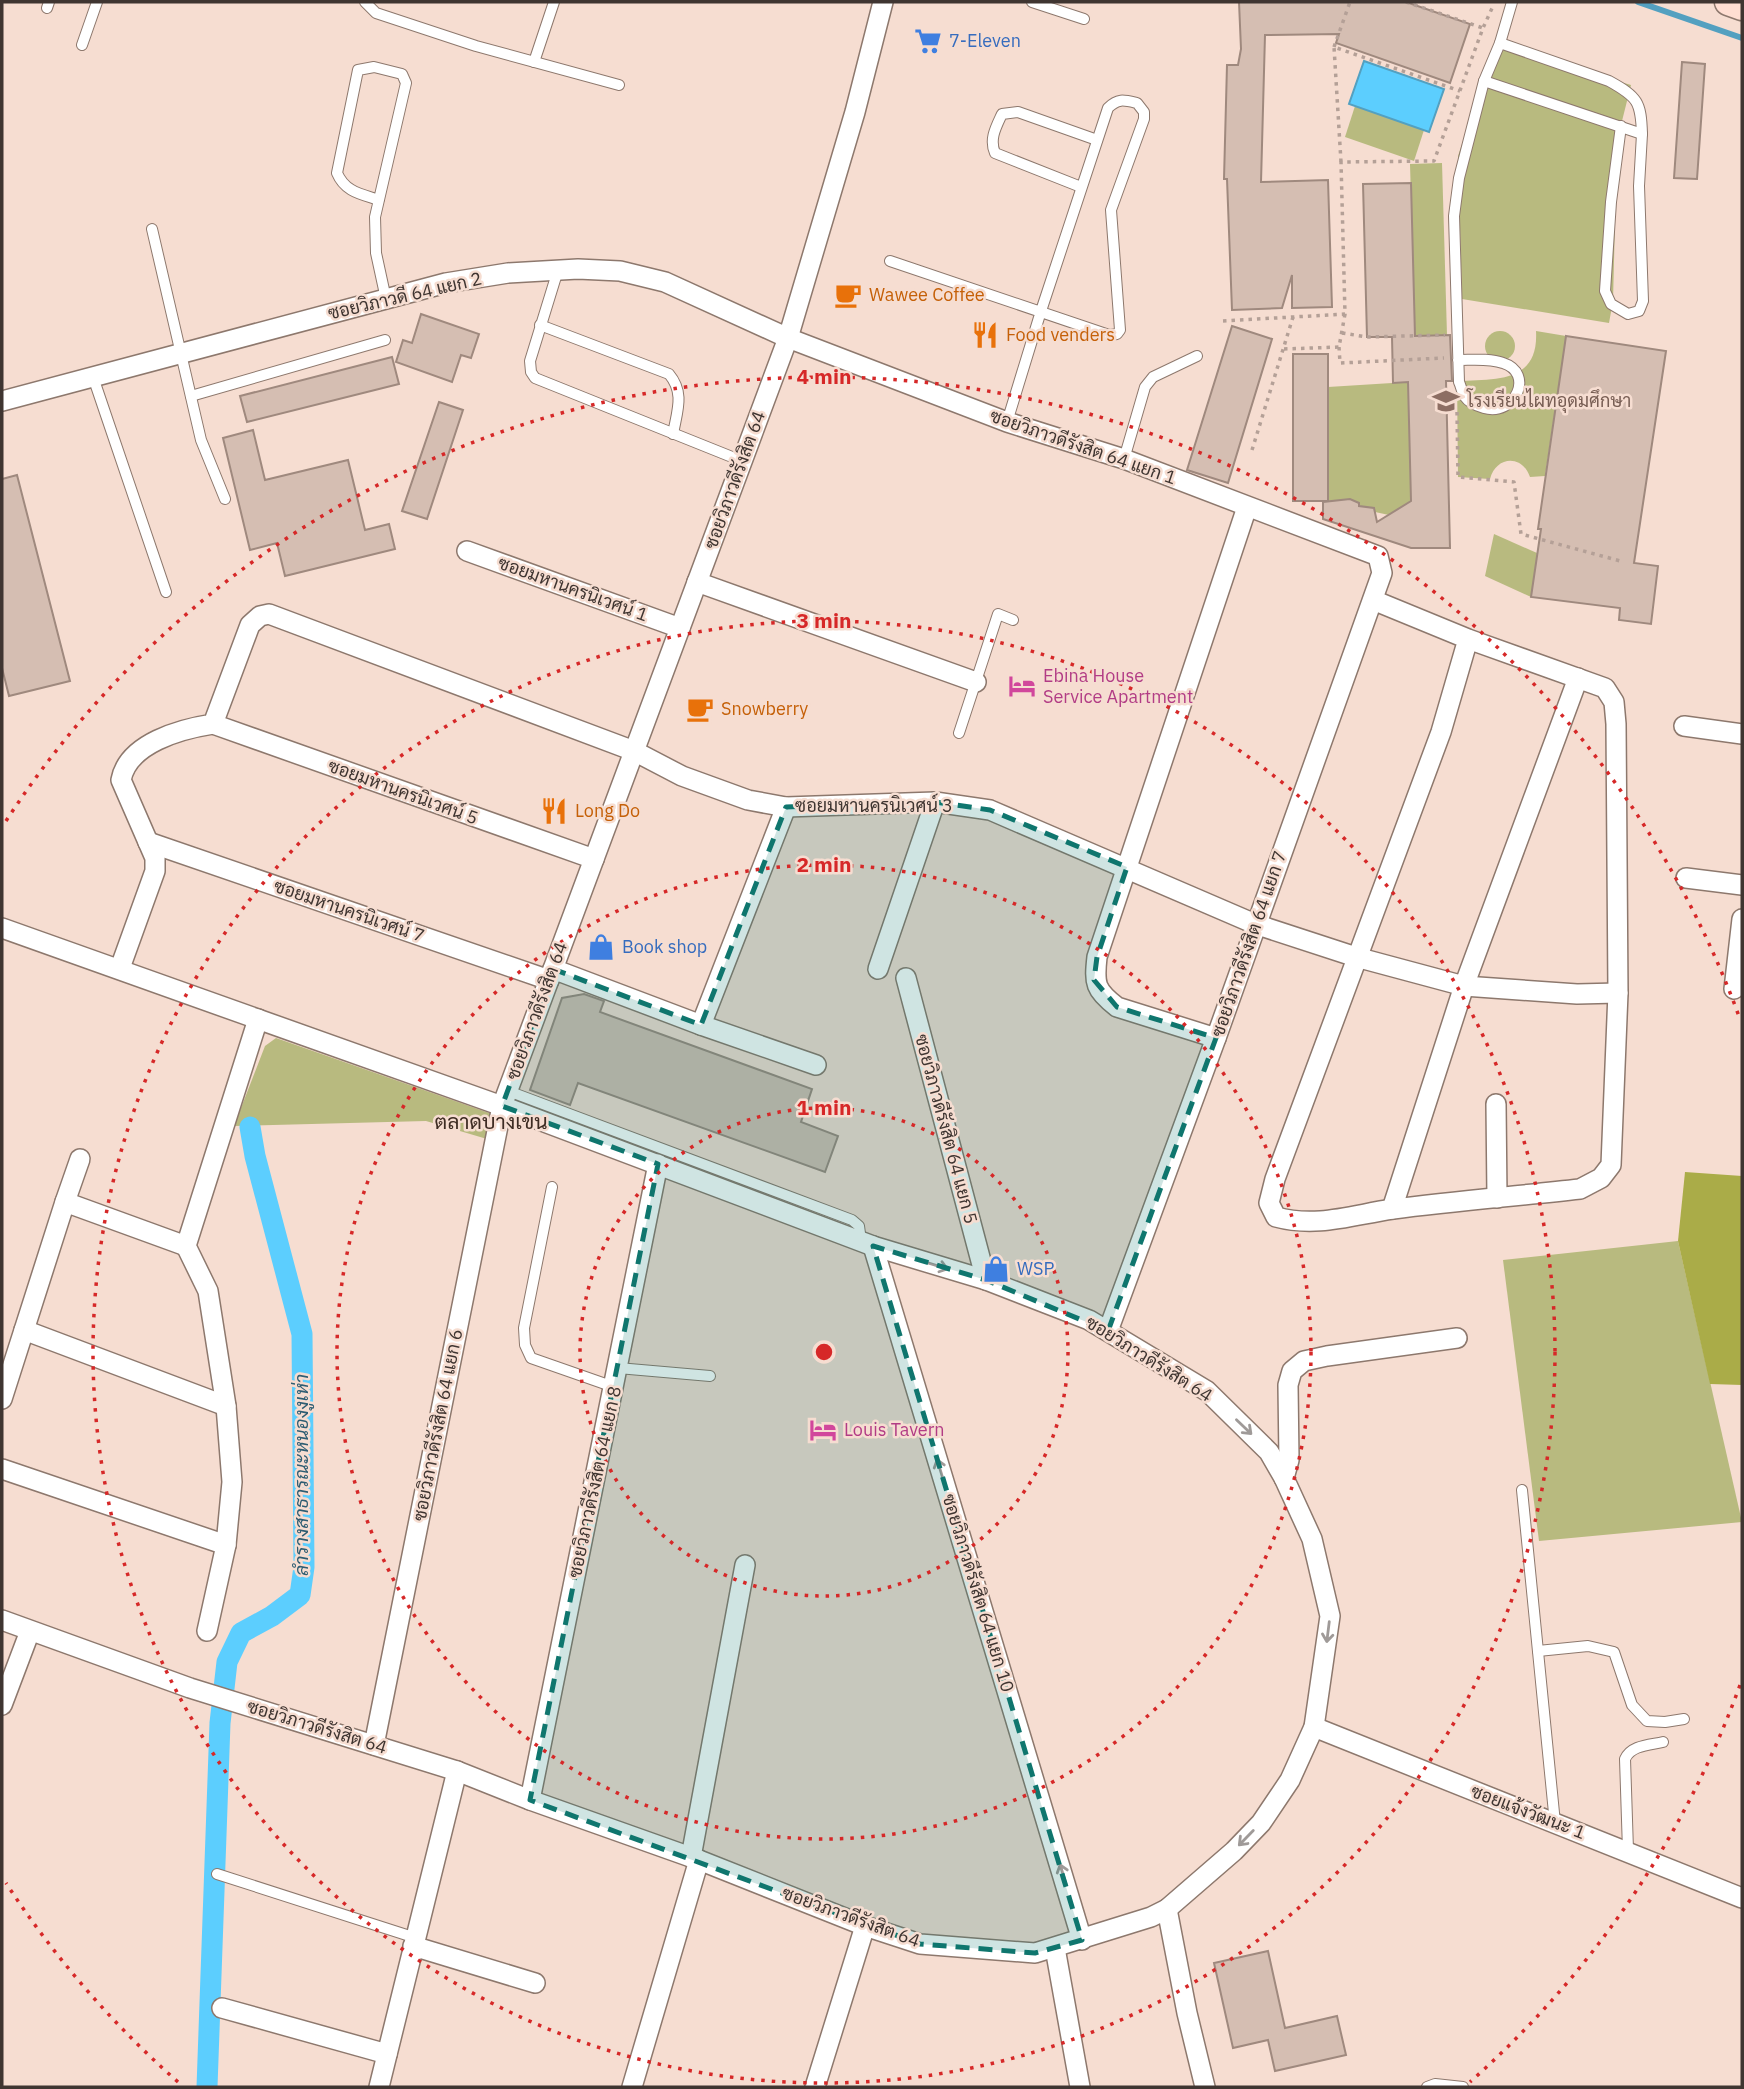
<svg xmlns="http://www.w3.org/2000/svg" width="1744" height="2089" font-family="'IBM Plex Sans',Sarabun,sans-serif">
	<rect width="100%" height="100%" fill="#f6ddd1"/>
	<g fill="#b8ba7f">
		<polygon points="1495,45 1631,85 1617,141 1613,301 1609,323 1462,299 1458,156"/>
		<polygon points="1355,106 1424,130 1414,161 1345,137"/>
		<polygon points="1442,163 1447,335 1415,336 1410,164"/>
		<path d="M1536,331L1566,336L1545,476L1530,477C1522,454 1496,456 1490,479L1458,477L1457,381C1496,379 1539,383 1536,331Z"/>
		<circle cx="1500" cy="346" r="15"/>
		<polygon points="1408,382 1411,501 1389,515 1375,512 1374,508 1359,506 1359,503 1350,499 1328,501 1328,387"/>
		<polygon points="1494,534 1537,553 1531,597 1485,576"/>
		<polygon points="276,1038 492,1114 487,1139 426,1121 234,1126 265,1046"/>
		<polygon points="1678,1241 1742,1522 1539,1541 1503,1260"/>
	</g>
	<polygon fill="#aaac48" points="1685,1172 1742,1176 1742,1385 1710,1384 1678,1241"/>
	<polygon fill="#5ccefe" stroke="#53a0c0" stroke-width="2" points="1364,61 1444,89 1429,132 1349,104"/>
	<g fill="none" stroke-linecap="round" stroke-linejoin="round">
		<polyline stroke="#53a0c0" stroke-width="6" points="1638,2 1742,38"/>
		<polyline stroke="#5ccefe" stroke-width="21" points="207,2087 220,1723 227,1662 241,1633 272,1616 300,1595 304,1567 302,1334 255,1156 250,1127"/>
	</g>
	<g fill="#d5beb2" stroke="#9f897e" stroke-width="2">
		<polygon points="1239,2 1406,2 1470,24 1450,83 1336,43 1339,34 1265,35 1261,182 1328,180 1332,307 1292,308 1292,275 1282,308 1232,310 1227,179 1224,179 1227,65 1238,65 1241,49"/>
		<polygon points="1682,62 1705,64 1697,179 1674,178"/>
		<polygon points="1411,183 1415,336 1450,335 1452,381 1446,381 1450,548 1411,548 1323,519 1323,502 1350,499 1359,503 1359,506 1374,508 1377,522 1411,501 1408,382 1393,383 1392,337 1367,337 1363,184"/>
		<polygon points="421,314 479,334 471,358 461,355 452,382 396,362 403,340 412,343"/>
		<polygon points="1232,326 1272,339 1228,483 1187,470"/>
		<polygon points="1566,336 1666,351 1634,563 1658,566 1651,624 1619,620 1620,608 1531,597 1541,529 1538,529"/>
		<rect x="1293" y="354" width="35" height="147"/>
		<polygon points="392,357 399,384 247,422 240,396"/>
		<polygon points="439,402 463,410 427,519 402,511"/>
		<polygon points="253,430 265,480 348,460 365,530 389,524 395,549 285,576 277,543 250,550 223,438"/>
		<polygon points="17,475 70,681 9,696 2,668 2,479"/>
		<polygon points="584,994 604,1001 600,1012 812,1089 801,1122 838,1136 825,1172 578,1083 570,1105 530,1090 562,998"/>
		<polygon points="1268,1951 1285,2028 1337,2016 1346,2055 1275,2071 1268,2040 1233,2048 1214,1963"/>
	</g>
	<g fill="none" stroke-linecap="round" stroke-linejoin="round">
		<defs>
			<g id="lane">
				<polyline points="365,2 376,13 476,46 619,85"/>
				<polyline points="1032,2 1084,19"/>
				<polyline points="47,8 49,2"/>
				<polyline points="82,45 97,2"/>
				<polyline points="534,62 554,2"/>
				<path d="M1484,81L1642,134C1641,102 1638,97 1609,81L1500,43"/>
				<polyline points="1621,126 1611,202 1605,291 1611,304 1628,314 1639,311 1643,301 1639,186 1642,134"/>
				<path d="M1081,187L995,153C989,139 996,127 1002,114L1018,112L1097,140"/>
				<path d="M379,200C361,194 345,192 337,173L358,70L374,67L402,74L406,83L375,217L376,253L386,299"/>
				<polyline points="152,229 201,440 225,499"/>
				<path d="M890,261L1109,335L1117,334L1120,330L1111,210L1144,119V112L1137,103C1124,100 1118,98 1108,108L1041,311L1007,422"/>
				<polyline points="558,270 530,361 531,372 535,378 742,461"/>
				<path d="M540,325L669,374C685,393 677,411 673,434"/>
				<path d="M1458,360C1472,360 1489,358 1503,363C1535,373 1515,417 1484,408C1477,406 1469,403 1465,397C1462,393 1461,386 1459,382L1454,216L1459,178L1484,81L1500,43L1512,2"/>
				<polyline points="93,377 166,592"/>
				<polyline points="191,396 385,340"/>
				<polyline points="1124,459 1145,387 1153,377 1197,356"/>
				<polyline points="959,733 998,614 1013,620"/>
				<polyline points="508,1091 852,1220 859,1226 861,1241"/>
				<polyline points="552,1187 524,1328 525,1345 531,1358 614,1387"/>
				<polyline points="618,1368 710,1376"/>
				<polyline points="1522,1490 1555,1823"/>
				<polyline points="1538,1651 1588,1646 1614,1652 1632,1705 1647,1721 1665,1722 1684,1719"/>
				<path d="M1628,1850L1625,1759C1631,1745 1650,1745 1663,1742"/>
				<polyline points="217,1874 416,1938"/>
				<polyline points="1427,2087 1435,2084 1463,2087"/>
			</g>
			<g id="street">
				<polyline points="2,401 446,283 508,273 578,269 620,271 665,282 788,338 1007,422 1124,459 1378,556 1382,573 1216,1038 1108,1331"/>
				<polyline points="467,551 680,628"/>
				<polyline points="697,582 976,682"/>
				<path d="M1373,600L1468,639L1605,688L1614,702L1616,724L1618,993L1611,1165L1601,1178L1580,1189C1518,1196 1455,1201 1393,1209C1352,1215 1317,1228 1276,1217L1269,1203L1275,1179L1441,732L1468,639"/>
				<polyline points="213,724 594,859"/>
				<polyline points="1684,726 1742,734"/>
				<polyline points="148,842 549,980"/>
				<polyline points="1686,878 1742,885"/>
				<polyline points="2,928 502,1106 873,1246 986,1280 1089,1320 1207,1391 1269,1452 1284,1478 1312,1539 1330,1616 1314,1727 1290,1780 1261,1823 1234,1851 1167,1909 1151,1917 1035,1953 920,1944 865,1926 699,1860 530,1800 457,1771 190,1688 2,1620"/>
				<path d="M120,968L155,871V858L121,780C128,743 181,729 213,724L250,625L260,616L269,614L634,751L682,776L748,800L786,807L935,802L990,810L1255,924L1356,957L1464,986L1577,994L1618,993"/>
				<polyline points="553,969 701,1025 786,807"/>
				<polyline points="878,969 935,802"/>
				<polyline points="906,978 986,1280"/>
				<polyline points="1734,989 1742,919"/>
				<polyline points="701,1025 816,1065"/>
				<path d="M1216,1038L1117,1007C1095,990 1094,984 1097,957L1247,507"/>
				<polyline points="1496,1104 1497,1198"/>
				<polyline points="65,1202 80,1159"/>
				<polyline points="1392,1209 1464,986 1578,678"/>
				<polyline points="873,1246 1082,1940"/>
				<polyline points="24,1330 226,1406"/>
				<polyline points="2,1399 65,1202 186,1246"/>
				<polyline points="2,1469 226,1545"/>
				<polyline points="1284,1478 1289,1460 1288,1385 1292,1371 1304,1361 1327,1356 1457,1338"/>
				<polyline points="207,1631 226,1545 232,1482 226,1406 208,1291 186,1246 258,1019"/>
				<polyline points="2,1705 30,1631"/>
				<polyline points="1314,1727 1742,1898"/>
				<polyline points="374,1745 502,1106 788,338 855,112 883,2"/>
				<polyline points="530,1800 658,1164"/>
				<polyline points="691,1857 745,1565"/>
				<polyline points="1167,1909 1187,2013 1205,2087"/>
				<polyline points="413,1946 535,1983"/>
				<polyline points="1055,1948 1080,2087"/>
				<polyline points="222,2008 387,2054"/>
				<polyline points="379,2087 457,1771"/>
				<polyline points="632,2087 699,1860"/>
				<polyline points="815,2087 865,1926"/>
			</g>
			<polyline id="secondary" points="1728,2 1742,7"/>
		</defs>
		<use href="#lane" stroke="#8d786d" stroke-width="12"/>
		<use href="#street" stroke="#8d786d" stroke-width="22"/>
		<use href="#secondary" stroke="#8d786d" stroke-width="29"/>
		<g stroke="#b4a097" stroke-width="3.5" stroke-dasharray="3.5 5" stroke-linecap="butt">
			<polyline points="1406,2 1483,28"/>
			<polyline points="1334,47 1350,2"/>
			<polyline points="1341,162 1334,47 1460,91"/>
			<polyline points="1223,321 1345,314 1341,162 1434,161 1483,28 1493,6"/>
			<polyline points="1342,333 1367,337 1445,335"/>
			<polyline points="1339,347 1340,363 1444,358"/>
			<polyline points="1284,349 1339,347 1345,314"/>
			<polyline points="1457,412 1458,477 1514,482 1521,534 1624,562"/>
			<polyline points="1252,450 1293,317"/>
		</g>
		<use href="#lane" stroke="#fff" stroke-width="10"/>
		<use href="#street" stroke="#fff" stroke-width="19"/>
		<use href="#secondary" stroke="#ffded2" stroke-width="26"/>
	</g>
	<defs><path id="oneway-shaft" d="M-6 0H5M1.5-3L5.5 0L1.5 3" fill="none" stroke-width="1.6" stroke-linecap="round" stroke-linejoin="round" transform="scale(1.75)"/></defs>
	<g stroke="#9f9a98">
		<use href="#oneway-shaft" transform="translate(938 1266) rotate(17)"/>
		<use href="#oneway-shaft" transform="translate(1244 1427) rotate(44)"/>
		<use href="#oneway-shaft" transform="translate(940 1469) rotate(-107)"/>
		<use href="#oneway-shaft" transform="translate(1328 1632) rotate(97)"/>
		<use href="#oneway-shaft" transform="translate(1246 1838) rotate(134)"/>
		<use href="#oneway-shaft" transform="translate(1063 1874) rotate(-107)"/>
	</g>
	<path fill="#0f766e" fill-opacity="0.2" stroke="#0f766e" stroke-width="5" stroke-dasharray="14 9" stroke-linejoin="round" d="M935,802L990,810L1127,867L1097,957L1094,980L1117,1007L1216,1038L1108,1331L986,1280L873,1246L1082,1940L1035,1953L920,1944L530,1800L658,1164L502,1106L553,969L701,1025L786,807Z"/>
	<g fill="none" stroke="#d62828" stroke-width="3.5" stroke-dasharray="3.5 7">
		<circle cx="824" cy="1352" r="244"/>
		<circle cx="824" cy="1352" r="487"/>
		<circle cx="824" cy="1352" r="731"/>
		<path d="M1740 1685A975 975 0 0 1 1470 2082M178 2082A975 975 0 0 1 6 1883M6 821A975 975 0 0 1 1740 1019"/>
	</g>
	<defs>
		<symbol id="supermarket-bare" viewBox="-9 -9 18 18"><path d="M-6-5.5h2.5l.6 2H6L4.5 2H-2.5L-4.4-4H-6ZM-1.5 3.2a1.3 1.3 0 1 0 .1 0ZM3 3.2a1.3 1.3 0 1 0 .1 0Z" fill="#3f7fe0" stroke="#f6ddd1" stroke-width="2.5" paint-order="stroke"/></symbol>
		<symbol id="cafe-bare" viewBox="-9 -9 18 18"><path d="M-5.5-4.5H6V0H3Q3 3.5 0 3.5H-2.5Q-5.5 3.5-5.5 0ZM3-3.2v2h1.7v-2ZM-6 4.5H4V6H-6Z" fill="#e8710a" stroke="#f6ddd1" stroke-width="2.5" paint-order="stroke"/></symbol>
		<symbol id="restaurant-bare" viewBox="-9 -9 18 18"><path d="M-5-6h1v4h1v-4h1v4h1v-4h1v5L-1.5 .5V6h-2V.5L-5-1ZM5-6V6H3V1.5H1.5Q1.5-4 5-6Z" fill="#e8710a" stroke="#f6ddd1" stroke-width="2.5" paint-order="stroke"/></symbol>
		<symbol id="school-bare" viewBox="-9 -9 18 18"><path d="M0-5L7-2L0 1L-7-2ZM-4 1L0 2.5L4 1V4Q0 6-4 4Z" fill="#8d6e63" stroke="#f6ddd1" stroke-width="2.5" paint-order="stroke"/></symbol>
		<symbol id="hotel-bare" viewBox="-9 -9 18 18"><path d="M-6-4.5h1.5V1H6V5H4.5V3h-9V5H-6ZM-4 0a1.8 1.8 0 1 1 3.6 0ZM.5 0V-2.5h3Q6-2.5 6 0Z" fill="#d1479c" stroke="#f6ddd1" stroke-width="2.5" paint-order="stroke"/></symbol>
		<symbol id="shop-bare" viewBox="-9 -9 18 18"><path d="M-5-2.5h2.3a2.7 3.5 0 0 1 5.4 0H5L5.5 6h-11ZM-1.5-2.5h3a1.5 2.3 0 0 0-3 0Z" fill="#3f7fe0" stroke="#f6ddd1" stroke-width="2.5" paint-order="stroke"/></symbol>
	</defs>
	<g fill-rule="evenodd">
		<use href="#supermarket-bare" x="909" y="22" width="38" height="38"/>
		<use href="#cafe-bare" x="829" y="276" width="38" height="38"/>
		<use href="#restaurant-bare" x="966" y="316" width="38" height="38"/>
		<use href="#school-bare" x="1427" y="382" width="38" height="38"/>
		<use href="#hotel-bare" x="1003" y="667" width="38" height="38"/>
		<use href="#cafe-bare" x="681" y="690" width="38" height="38"/>
		<use href="#restaurant-bare" x="535" y="792" width="38" height="38"/>
		<use href="#shop-bare" x="582" y="928" width="38" height="38"/>
		<use href="#shop-bare" x="977" y="1250" width="38" height="38"/>
		<use href="#hotel-bare" x="804" y="1411" width="38" height="38"/>
	</g>
	<g text-anchor="middle" stroke-width="5" stroke-linejoin="round" paint-order="stroke">
		<g font-size="18" fill="#366cbe" stroke="#f6ddd1" text-anchor="start">
			<text x="949" y="47">7-Eleven</text>
			<text x="622" y="953">Book shop</text>
			<text x="1017" y="1275">WSP</text>
		</g>
		<g font-size="18" fill="#c56008" stroke="#f6ddd1" text-anchor="start">
			<text x="869" y="301">Wawee Coffee</text>
			<text x="1006" y="341">Food venders</text>
			<text x="721" y="715">Snowberry</text>
			<text x="575" y="817">Long Do</text>
		</g>
		<g font-size="18" fill="#3f3531" stroke="#f6ddd1">
			<text transform="translate(405 296) rotate(-13)" y="6">ซอยวิภาวดี 64 แยก 2</text>
			<text transform="translate(1083 447) rotate(19)" y="6">ซอยวิภาวดีรังสิต 64 แยก 1</text>
			<text transform="translate(735 480) rotate(-70)" y="6">ซอยวิภาวดีรังสิต 64</text>
			<text transform="translate(573 589) rotate(20)" y="6">ซอยมหานครนิเวศน์ 1</text>
			<text transform="translate(403 792) rotate(20)" y="6">ซอยมหานครนิเวศน์ 5</text>
			<text x="874" y="812">ซอยมหานครนิเวศน์ 3</text>
			<text transform="translate(349 911) rotate(19)" y="6">ซอยมหานครนิเวศน์ 7</text>
			<text transform="translate(1249 944) rotate(-71)" y="6">ซอยวิภาวดีรังสิต 64 แยก 7</text>
			<text transform="translate(537 1011) rotate(-70)" y="6">ซอยวิภาวดีรังสิต 64</text>
			<text transform="translate(946 1129) rotate(75)" y="6">ซอยวิภาวดีรังสิต 64 แยก 5</text>
			<text transform="translate(1149 1359) rotate(32)" y="6">ซอยวิภาวดีรังสิต 64</text>
			<text transform="translate(438 1425) rotate(-79)" y="6">ซอยวิภาวดีรังสิต 64 แยก 6</text>
			<text transform="translate(595 1482) rotate(-78)" y="6">ซอยวิภาวดีรังสิต 64 แยก 8</text>
			<text transform="translate(978 1593) rotate(73)" y="6">ซอยวิภาวดีรังสิต 64 แยก 10</text>
			<text transform="translate(317 1727) rotate(17)" y="6">ซอยวิภาวดีรังสิต 64</text>
			<text transform="translate(1528 1812) rotate(21)" y="6">ซอยแจ้งวัฒนะ 1</text>
			<text transform="translate(851 1917) rotate(20)" y="6">ซอยวิภาวดีรังสิต 64</text>
		</g>
		<g font-size="18" fill="#785e54" stroke="#f6ddd1" text-anchor="start">
			<text x="1467" y="407">โรงเรียนไผทอุดมศึกษา</text>
		</g>
		<g font-size="18" fill="#b23c85" stroke="#f6ddd1" text-anchor="start">
			<text x="1043" y="682">Ebina House<tspan x="1043" dy="21">Service Apartment</tspan></text>
			<text x="844" y="1436">Louis Tavern</text>
		</g>
		<g font-size="19" font-style="italic" fill="#2e5d72" stroke="#f6ddd1">
			<text transform="translate(301 1475) rotate(-90)" y="7">ลำรางสาธารณะหนองงูเห่า</text>
		</g>
		<g font-size="21" fill="#3e2c23" stroke="#f6ddd1">
			<text x="491" y="1129">ตลาดบางเขน</text>
		</g>
	</g>
	<circle cx="824" cy="1352" r="10" fill="#d62828" stroke="#f6ddd1" stroke-width="3.5"/>
	<g font-size="21" text-anchor="middle" font-weight="bold" fill="#d62828" stroke="#f6ddd1" stroke-width="5" stroke-linejoin="round" paint-order="stroke">
		<text x="824" y="384">4 min</text>
		<text x="824" y="628">3 min</text>
		<text x="824" y="872">2 min</text>
		<text x="824" y="1115">1 min</text>
	</g>
	<rect width="1744" height="2089" fill="none" stroke="#3f3531" stroke-width="7"/>
</svg>
